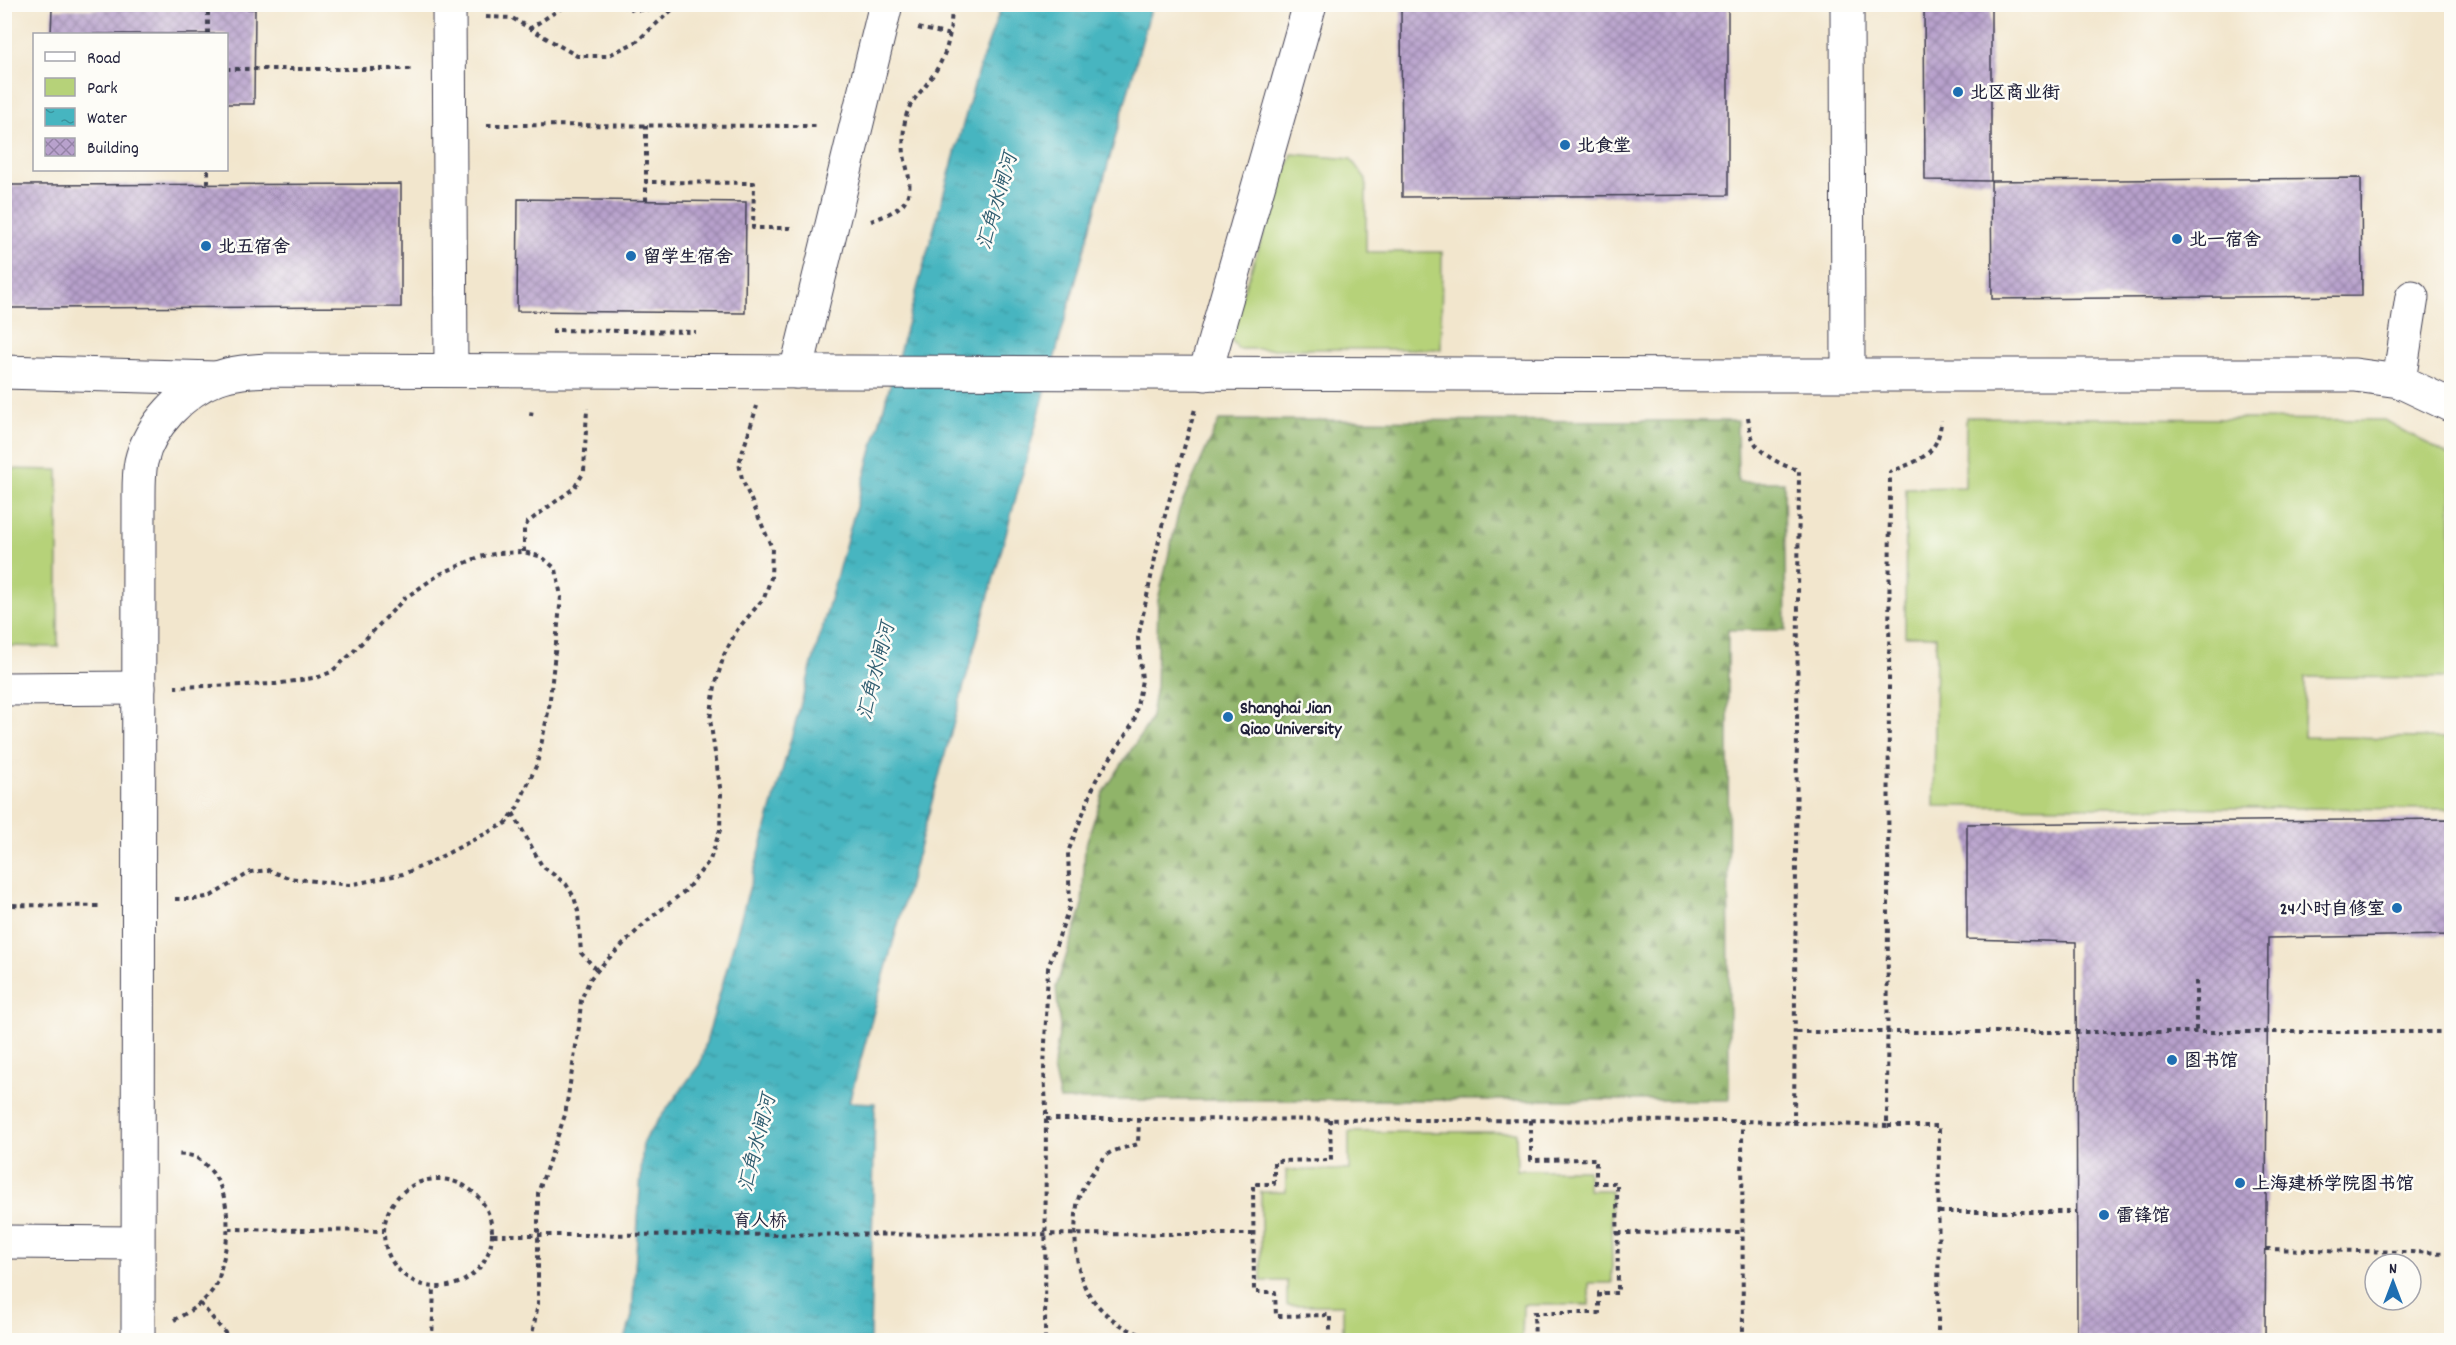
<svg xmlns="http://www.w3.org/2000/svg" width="2456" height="1345" font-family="Dekko,'LXGW WenKai TC',sans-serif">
	<defs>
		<pattern id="forest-firs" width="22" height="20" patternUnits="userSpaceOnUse" patternTransform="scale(1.5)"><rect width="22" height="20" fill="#90b469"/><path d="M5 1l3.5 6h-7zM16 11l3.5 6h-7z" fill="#759258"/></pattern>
		<pattern id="water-ripples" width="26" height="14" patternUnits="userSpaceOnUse" patternTransform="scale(1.5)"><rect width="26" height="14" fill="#46b5c0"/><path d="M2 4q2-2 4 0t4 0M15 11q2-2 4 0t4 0" fill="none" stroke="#3a939d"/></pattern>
		<pattern id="building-cross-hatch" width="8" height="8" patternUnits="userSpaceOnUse" patternTransform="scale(1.5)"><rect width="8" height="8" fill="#b8a1cc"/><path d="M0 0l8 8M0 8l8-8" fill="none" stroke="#9583a7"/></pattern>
	</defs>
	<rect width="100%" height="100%" fill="#fdfcf7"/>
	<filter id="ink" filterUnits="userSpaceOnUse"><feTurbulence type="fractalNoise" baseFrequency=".0167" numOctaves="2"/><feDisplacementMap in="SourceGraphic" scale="12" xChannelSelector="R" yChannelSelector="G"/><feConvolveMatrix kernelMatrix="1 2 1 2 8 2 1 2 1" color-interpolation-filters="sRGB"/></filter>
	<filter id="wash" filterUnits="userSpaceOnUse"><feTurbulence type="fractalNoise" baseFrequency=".008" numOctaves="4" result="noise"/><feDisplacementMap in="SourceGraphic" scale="24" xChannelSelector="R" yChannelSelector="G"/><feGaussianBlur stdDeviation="1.35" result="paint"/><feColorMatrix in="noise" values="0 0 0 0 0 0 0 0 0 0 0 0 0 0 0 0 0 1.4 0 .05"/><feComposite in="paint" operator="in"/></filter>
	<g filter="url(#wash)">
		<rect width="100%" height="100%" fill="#f2e6cd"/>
		<g fill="#b6d279" stroke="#6c7a5a" stroke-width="1.5">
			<polygon points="1292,154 1351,159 1366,180 1366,252 1442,252 1441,349 1238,349 1232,341 1230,329"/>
			<polygon points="1966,417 2385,420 2451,457 2451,678 2305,677 2304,737 2451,738 2451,809 1934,806 1936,636 1905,636 1906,488 1965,487"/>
			<polygon points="5,469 58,470 58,647 5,646"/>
			<polygon points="1349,1132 1516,1132 1517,1170 1588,1170 1588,1190 1611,1190 1612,1283 1589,1283 1589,1305 1523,1305 1522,1339 1343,1340 1343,1305 1287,1305 1287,1281 1261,1281 1261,1192 1286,1192 1286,1170 1349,1170"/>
		</g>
		<polygon fill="url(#forest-firs)" stroke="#596b52" stroke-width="1.5" points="1219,420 1737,421 1738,482 1784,482 1786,630 1728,630 1729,1100 1060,1100 1053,1069 1060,1028 1056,987 1082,908 1085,847 1103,793 1150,721 1156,687 1158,600 1179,510"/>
		<polygon fill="url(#water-ripples)" stroke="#346c7e" stroke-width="1.5" points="1002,5 1152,5 849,1102 875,1103 870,1340 625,1340 632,1316 643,1141 700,1064 978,71"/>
		<g id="blocks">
			<g fill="url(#building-cross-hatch)">
				<polygon points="1401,4 1728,4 1728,195 1402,197"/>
				<polygon points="1924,4 1991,4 1991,181 1925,180"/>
				<polygon points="52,9 255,9 254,104 226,104 226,34 51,34"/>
				<polygon points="2361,178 2362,296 1992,299 1991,181"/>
				<polygon points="401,184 401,307 11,308 10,185"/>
				<polygon points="518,199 746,202 745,313 517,311"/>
				<polygon points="2452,819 2452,935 2268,938 2265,1340 2077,1340 2076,942 1967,939 1967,824"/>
			</g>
		</g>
	</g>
	<g filter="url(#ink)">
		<use href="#blocks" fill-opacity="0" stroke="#413f51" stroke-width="1.5"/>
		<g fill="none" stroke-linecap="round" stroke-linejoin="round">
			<defs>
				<g id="minor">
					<polyline points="449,4 451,370"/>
					<polyline points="1847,4 1848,374"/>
					<polyline points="4,372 216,378"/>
					<polyline points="796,372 886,4"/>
					<polyline points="1205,374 1310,4"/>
					<polyline points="2399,381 2412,297"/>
					<polyline points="4,689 139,688"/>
					<polyline points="4,1242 137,1243"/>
					<path d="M138,1340L139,495C139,484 139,472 141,462C149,426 183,391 217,378C233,372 250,371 267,370L1749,375H2355L2399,381L2452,406"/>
				</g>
			</defs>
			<use href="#minor" stroke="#413f51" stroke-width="35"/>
			<g stroke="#413f51" stroke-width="4" stroke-dasharray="4.5 4.5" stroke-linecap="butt">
				<polyline points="612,4 635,10 673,9"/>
				<polyline points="486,17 512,18 577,56 607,56 636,42 673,9 675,4"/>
				<polyline points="918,28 951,35"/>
				<polyline points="529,29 560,9 575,4"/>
				<polyline points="208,34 208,4"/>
				<polyline points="226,69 413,69"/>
				<polyline points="487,125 818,126"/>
				<polyline points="646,125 646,182 754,183 753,228 795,228"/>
				<polyline points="208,170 208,185"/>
				<polyline points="646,201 646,182"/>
				<path d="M871,221C882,217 901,210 906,199C914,183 906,170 904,154C903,144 903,127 906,117C909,102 920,94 928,82C948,56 951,37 952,4"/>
				<polyline points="554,334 554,330 696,332"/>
				<polyline points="531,416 532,407"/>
				<path d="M1748,417C1749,423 1750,431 1752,437C1758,454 1782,466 1799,470L1794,1122"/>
				<polyline points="524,552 524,529 528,522 574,488 584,472 587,408"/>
				<polyline points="513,813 542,866 566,884 574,897 578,911 581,953 597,970"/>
				<polyline points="175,899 196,899 211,896 251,872 268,870 289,878 349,885 403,874 425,865 506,823 517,808 537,764 549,708 561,597 556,569 542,557 524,552 499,553 479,557 440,574 405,598 350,655 331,672 319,677 276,684 175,687"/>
				<polyline points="4,905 102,906"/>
				<polyline points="2196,981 2196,1032"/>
				<polyline points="1796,1032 2452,1032"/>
				<polyline points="1046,1119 1139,1119"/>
				<polyline points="1330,1119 1331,1160 1274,1161 1274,1184 1253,1184 1254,1292 1275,1292 1276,1316 1330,1315 1330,1340"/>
				<polyline points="1531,1120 1531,1160 1596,1159 1596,1183 1617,1183 1618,1293 1599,1293 1599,1313 1534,1313 1535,1340"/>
				<circle cx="438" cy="1233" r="54"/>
				<polyline points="1939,1212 2076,1212"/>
				<polyline points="229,1229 384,1231"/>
				<polyline points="1618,1233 1742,1232"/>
				<polyline points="493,1235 1253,1234"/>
				<polyline points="2266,1249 2452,1253"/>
				<polyline points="200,1303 231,1340"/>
				<path d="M174,1320C189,1312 207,1301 216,1285C219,1281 220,1273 221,1268C232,1231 232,1182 197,1158C191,1154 182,1155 175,1154"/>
				<polyline points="432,1340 434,1288"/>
				<polyline points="531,1340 538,1304 538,1193 565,1115 579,1027 581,1000 590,979 604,963 648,920 685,891 710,860 720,830 721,794 710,719 715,686 724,655 737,630 764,598 771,578 772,548 742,479 739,463 757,406"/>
				<polyline points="1045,1340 1046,1109 1044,1070 1048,968 1070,905 1068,852 1096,780 1134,722 1142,680 1138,638 1162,526 1195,409"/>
				<path d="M1143,1340V1335C1122,1329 1101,1313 1089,1294C1074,1273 1073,1225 1078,1200C1080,1190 1099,1161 1108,1154C1115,1149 1130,1147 1138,1144L1139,1119L1742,1121"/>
				<polyline points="1743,1340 1742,1121 1887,1126"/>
				<path d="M1938,1340L1939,1126H1887L1890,472C1919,461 1940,454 1941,420"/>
			</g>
			<use href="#minor" stroke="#fff" stroke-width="33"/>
		</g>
	</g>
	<g fill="#1f6fb2" stroke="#fdfcf7" stroke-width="2">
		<circle cx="1958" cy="92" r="6"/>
		<circle cx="1565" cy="145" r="6"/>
		<circle cx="2177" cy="239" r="6"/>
		<circle cx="206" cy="246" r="6"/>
		<circle cx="631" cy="256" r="6"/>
		<circle cx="1228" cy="717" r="6"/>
		<circle cx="2397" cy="908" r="6"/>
		<circle cx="2172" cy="1060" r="6"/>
		<circle cx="2240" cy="1183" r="6"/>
		<circle cx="2104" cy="1215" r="6"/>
	</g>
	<g text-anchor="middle" stroke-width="5" stroke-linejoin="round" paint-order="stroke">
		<g font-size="18" font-weight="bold" fill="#22223b" stroke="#fdfcf7" text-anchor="start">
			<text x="1970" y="98">北区商业街</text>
			<text x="1577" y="151">北食堂</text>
			<text x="2189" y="245">北一宿舍</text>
			<text x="218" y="252">北五宿舍</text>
			<text x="643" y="262">留学生宿舍</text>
			<text x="1240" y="713">Shanghai Jian<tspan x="1240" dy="21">Qiao University</tspan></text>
			<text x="2385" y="914" text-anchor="end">24小时自修室</text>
			<text x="2184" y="1066">图书馆</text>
			<text x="2252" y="1189">上海建桥学院图书馆</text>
			<text x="2116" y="1221">雷锋馆</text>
		</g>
		<g font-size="18" fill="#22223b" stroke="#fdfcf7">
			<text x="760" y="1226">育人桥</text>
		</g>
		<g font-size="20" font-style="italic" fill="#305d70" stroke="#fdfcf7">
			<text transform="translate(996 201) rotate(-74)" y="7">汇角水闸河</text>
			<text transform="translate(875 671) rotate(-76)" y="7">汇角水闸河</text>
			<text transform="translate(756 1143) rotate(-76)" y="7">汇角水闸河</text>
		</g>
	</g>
	<rect width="2456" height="1345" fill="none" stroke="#fdfcf7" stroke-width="24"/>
	<rect x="33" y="33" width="195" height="138" fill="#fdfcf7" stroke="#a5a5ac" stroke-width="1.5"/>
	<rect x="45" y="52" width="30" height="9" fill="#ffffff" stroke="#a5a5ac" stroke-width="1.5"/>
	<text x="87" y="63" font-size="18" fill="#22223b">Road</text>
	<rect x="45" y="78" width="30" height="18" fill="#b6d279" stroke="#a5a5ac" stroke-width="1.5"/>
	<text x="87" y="93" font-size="18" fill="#22223b">Park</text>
	<rect x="45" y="108" width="30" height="18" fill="url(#water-ripples)" stroke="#a5a5ac" stroke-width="1.5"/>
	<text x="87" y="123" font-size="18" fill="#22223b">Water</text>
	<rect x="45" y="138" width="30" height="18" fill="url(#building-cross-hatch)" stroke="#a5a5ac" stroke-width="1.5"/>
	<text x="87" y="153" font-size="18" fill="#22223b">Building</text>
	<g transform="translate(2393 1282)"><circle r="28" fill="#fdfcf7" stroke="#a5a5ac" stroke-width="1.5"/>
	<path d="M0-4.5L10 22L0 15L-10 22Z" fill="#1f6fb2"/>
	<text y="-9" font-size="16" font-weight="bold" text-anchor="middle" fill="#22223b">N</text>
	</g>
</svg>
